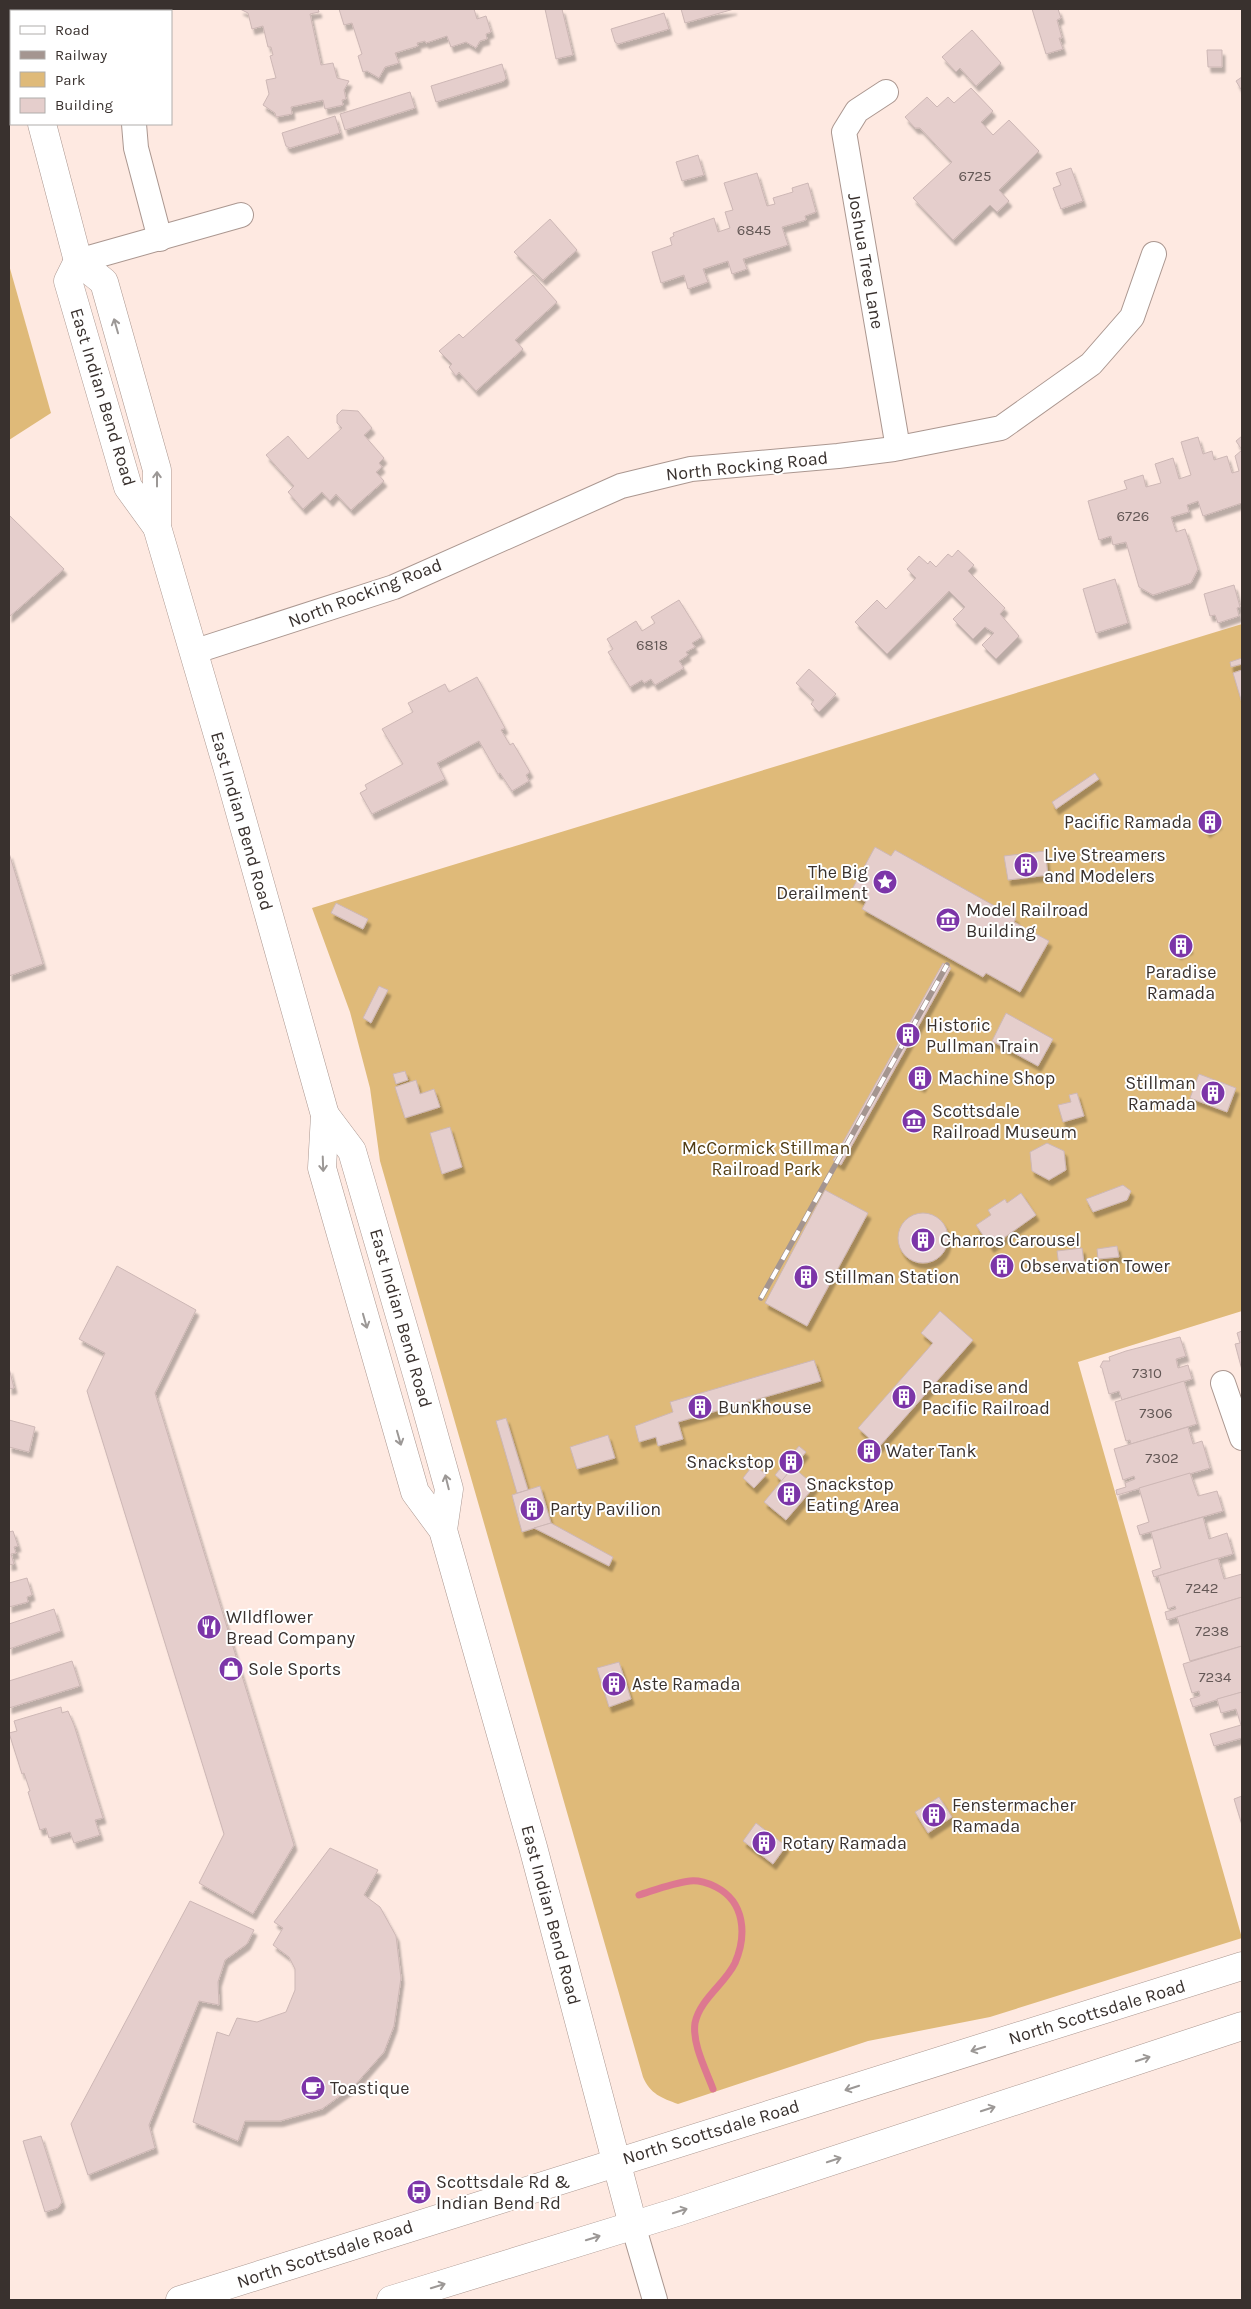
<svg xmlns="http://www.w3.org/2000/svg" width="1251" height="2309" font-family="Karla,sans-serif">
	<defs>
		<filter id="shadow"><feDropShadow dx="3" dy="5.5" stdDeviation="1" flood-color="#0004"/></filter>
	</defs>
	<rect width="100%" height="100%" fill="#fee9e1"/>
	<g fill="#dfba79">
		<polygon points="9,265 51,413 9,440"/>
		<path d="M1242,624V1311L1078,1362L1242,1938L990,2017L868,2041L678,2104C662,2098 650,2094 643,2077L380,1161L370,1088L350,1012L312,908Z"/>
	</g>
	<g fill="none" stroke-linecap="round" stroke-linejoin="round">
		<path stroke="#dd7890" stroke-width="7" d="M639,1895C655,1890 673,1883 690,1881C698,1880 709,1883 716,1887C745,1902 747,1935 735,1963C725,1984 700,1999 695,2023C692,2044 706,2070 713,2089"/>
	</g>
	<g fill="#e5cecc" stroke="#cdb7b5" filter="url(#shadow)">
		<polygon points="240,9 318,9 319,12 310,14 321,65 333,63 337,78 349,81 344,90 346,99 342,100 343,105 325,109 323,100 291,107 292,114 276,117 275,113 263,105 269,94 266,80 276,78 270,56 273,55 271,47 268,47 263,26 252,29 248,13"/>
		<polygon points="339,9 474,9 477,19 486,16 491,32 486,34 487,39 480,41 476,48 466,42 451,47 447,36 426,43 425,41 417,43 418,46 395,53 399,63 385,67 379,78 367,71 363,72 358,56 362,54 352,23 344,25"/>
		<polygon points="545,9 562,9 573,55 556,59"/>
		<polygon points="681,9 734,9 685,23"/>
		<polygon points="1032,9 1058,9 1061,18 1057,20 1062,38 1059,38 1063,49 1046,54"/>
		<polygon points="664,13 669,29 618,44 615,42 611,29"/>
		<polygon points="972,30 1001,63 976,86 960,68 956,72 942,57"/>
		<polygon points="1207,50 1222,50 1222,67 1208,67"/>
		<polygon points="502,64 506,78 504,81 436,102 431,86"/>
		<polygon points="1242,77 1242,91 1236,81"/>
		<polygon points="971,88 993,111 981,122 993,135 1009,120 1039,151 999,190 1009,201 997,212 990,205 953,240 913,198 952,162 920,128 915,128 905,117 927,97 937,107 948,97 954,103"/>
		<polygon points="410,92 415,108 345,130 340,114"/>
		<polygon points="335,116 340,133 290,148 286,146 282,133"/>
		<polygon points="698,155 704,175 682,181 676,162"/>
		<polygon points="1071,168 1083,201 1061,209 1053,188 1061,185 1056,173"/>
		<polygon points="757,173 767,206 775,204 773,198 793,192 792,188 808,183 816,212 805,216 806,220 782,227 788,245 743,259 747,269 732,274 728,261 703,269 708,282 688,289 684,275 661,283 652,252 672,245 670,238 674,236 673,233 714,218 718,232 730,228 725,212 733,210 724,183"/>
		<polygon points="550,219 577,250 543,280 514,252"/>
		<polygon points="533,275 557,302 515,340 523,349 476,391 459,372 456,376 449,367 452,364 439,351 459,334 463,338"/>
		<polygon points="342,410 358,411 372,428 364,435 384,458 379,463 382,467 376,472 384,481 351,510 336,494 330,501 322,492 303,509 288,492 294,486 266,455 288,436 308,459 342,428 337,423 337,415"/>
		<polygon points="1242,436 1242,450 1236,441"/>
		<polygon points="1198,437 1203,454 1212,451 1214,460 1227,456 1232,473 1239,471 1235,456 1242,450 1242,503 1203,516 1198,501 1187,505 1189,512 1171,517 1176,532 1185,529 1198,569 1191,583 1153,595 1139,587 1126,542 1113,545 1111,536 1099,540 1088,501 1127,489 1124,481 1143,475 1146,487 1161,483 1155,464 1173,458 1179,479 1191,475 1181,442"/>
		<polygon points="9,515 64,569 9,617"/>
		<polygon points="958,550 974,565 968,571 1005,608 1000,614 1019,636 996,659 982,645 994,633 985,627 973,639 953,619 965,607 949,591 887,654 855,622 877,600 886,609 916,578 907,569 919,556 928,564 930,561 936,567 948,554 952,557"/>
		<polygon points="1115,579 1128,623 1096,633 1083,589"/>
		<polygon points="1234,585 1240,607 1237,608 1239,616 1218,623 1215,615 1210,616 1204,594"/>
		<polygon points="679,600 702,637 692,643 695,647 686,652 688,655 679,661 684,668 655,685 651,679 644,683 642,680 630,687 608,652 613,649 607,639 636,621 642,631 655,623 651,617"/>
		<polygon points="1242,658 1242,664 1231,667 1230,662"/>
		<polygon points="809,669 836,694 819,712 811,704 814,700 796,683"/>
		<polygon points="1242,670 1242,703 1233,673"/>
		<polygon points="477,677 505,728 501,730 510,745 513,743 530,772 526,775 529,781 512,791 500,773 498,774 479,741 437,763 445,779 372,814 360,793 367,789 365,785 403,764 382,729 413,712 408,703 445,684 449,692"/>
		<polygon points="1095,773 1099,779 1056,809 1052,802"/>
		<polygon points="1211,812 1219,823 1207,832 1200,821"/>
		<polygon points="875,847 891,856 895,850 1016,918 1014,922 1049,941 1020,992 986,973 983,977 862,909 866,902 850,893"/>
		<polygon points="1045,851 1048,875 1008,880 1004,856"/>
		<polygon points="9,853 43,964 9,976"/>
		<polygon points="336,903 368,919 363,929 331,913"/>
		<polygon points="1183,937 1190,948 1178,954 1172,944"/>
		<polygon points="943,963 951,968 841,1165 833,1160"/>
		<polygon points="379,986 388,990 371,1023 363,1018"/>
		<polygon points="1006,1013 1053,1039 1038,1066 992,1041"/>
		<polygon points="917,1068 929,1074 922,1087 911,1081"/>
		<polygon points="405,1071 408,1080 396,1084 393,1074"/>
		<polygon points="1199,1074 1236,1088 1227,1112 1190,1098"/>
		<polygon points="416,1080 420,1094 434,1089 440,1107 405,1118 395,1087"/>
		<polygon points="1077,1093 1084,1116 1063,1122 1058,1105 1071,1102 1069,1095"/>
		<polygon points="450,1127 462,1167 442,1174 430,1133"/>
		<polygon points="1047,1143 1064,1151 1066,1170 1049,1180 1032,1171 1030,1152"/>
		<polygon points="1123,1185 1131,1191 1127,1200 1093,1212 1086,1199"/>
		<polygon points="825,1190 868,1213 807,1326 765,1303"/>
		<polygon points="1021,1193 1036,1215 991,1247 976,1225 991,1215 988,1210 1005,1199 1007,1203"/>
		<circle cx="923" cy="1238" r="25"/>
		<polygon points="1117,1246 1119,1257 1098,1259 1097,1249"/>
		<polygon points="1082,1248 1084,1263 1059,1266 1057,1251"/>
		<polygon points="1001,1255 1009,1262 1002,1270 994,1262"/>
		<polygon points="117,1266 196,1310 155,1393 294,1845 253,1914 199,1883 224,1834 87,1391 105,1353 79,1339"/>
		<polygon points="940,1311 973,1340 879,1447 858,1428 933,1343 921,1333"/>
		<polygon points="1242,1331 1242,1370 1235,1344 1240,1343 1237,1333"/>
		<polygon points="1180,1337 1186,1356 1176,1359 1178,1368 1188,1365 1192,1379 1122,1400 1119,1391 1109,1394 1102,1368 1100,1367 1103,1361 1110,1361 1109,1357 1126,1351"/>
		<polygon points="814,1360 821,1381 678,1422 683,1439 658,1446 656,1437 639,1442 635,1426 673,1412 670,1402"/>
		<polygon points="9,1368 14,1388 9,1389"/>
		<polygon points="1184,1381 1197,1424 1131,1444 1130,1440 1126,1441 1115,1402"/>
		<polygon points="506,1418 528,1490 517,1493 496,1421"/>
		<polygon points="9,1420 35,1427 29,1452 9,1447"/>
		<polygon points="1188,1427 1193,1444 1202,1441 1210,1468 1117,1495 1116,1490 1126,1487 1125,1483 1135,1479 1134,1476 1123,1480 1114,1449"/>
		<polygon points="608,1435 615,1458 577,1469 570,1447"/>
		<polygon points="799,1446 806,1452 782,1481 775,1475"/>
		<circle cx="869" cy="1451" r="4.5"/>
		<polygon points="754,1464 766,1475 754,1488 743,1478"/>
		<polygon points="793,1467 815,1486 786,1520 764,1502"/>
		<polygon points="1190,1473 1198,1496 1217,1491 1223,1511 1140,1535 1137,1526 1149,1522 1139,1488"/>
		<polygon points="540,1486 551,1523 522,1532 512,1495"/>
		<polygon points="1203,1517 1209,1539 1227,1533 1233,1554 1154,1577 1152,1571 1161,1568 1151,1532"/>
		<polygon points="551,1523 613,1557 609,1566 534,1528"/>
		<polygon points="13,1531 18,1546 14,1547 16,1553 11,1554 14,1564 9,1565 9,1532"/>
		<polygon points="1218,1558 1224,1579 1242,1574 1242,1597 1167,1620 1165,1612 1176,1609 1175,1606 1168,1609 1158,1576"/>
		<polygon points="27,1578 32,1595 27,1597 28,1602 9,1607 9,1583"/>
		<polygon points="1242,1597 1242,1646 1190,1661 1177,1617"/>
		<polygon points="54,1609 61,1631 9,1649 9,1624"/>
		<polygon points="1242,1646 1242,1692 1193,1707 1190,1699 1200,1696 1199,1691 1192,1693 1183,1664"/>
		<polygon points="72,1661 80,1686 9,1708 9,1681"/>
		<polygon points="619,1662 631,1699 609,1707 597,1668"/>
		<polygon points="1242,1692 1242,1738 1214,1746 1210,1734 1241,1725 1236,1709 1221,1713 1217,1699"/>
		<polygon points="61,1707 62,1713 68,1711 74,1725 103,1818 95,1820 100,1835 74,1843 70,1832 49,1838 46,1828 40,1830 28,1792 30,1791 24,1773 22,1774 9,1733 17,1731 14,1721"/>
		<polygon points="1242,1796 1242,1825 1234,1799"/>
		<polygon points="939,1797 952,1817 928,1833 915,1812"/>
		<polygon points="756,1823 786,1846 773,1864 743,1841"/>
		<polygon points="330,1848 378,1870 364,1895 380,1907 396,1936 401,1978 394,2026 384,2052 355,2085 322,2109 280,2121 245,2121 238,2141 193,2122 217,2032 229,2036 237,2018 257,2022 286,2012 295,1990 295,1969 289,1957 273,1945 283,1928 274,1922"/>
		<polygon points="190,1901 254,1930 247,1944 225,1960 218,1982 219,2005 199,2001 149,2125 155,2148 88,2175 71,2124"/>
		<polygon points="41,2136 62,2202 58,2208 45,2212 23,2141"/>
	</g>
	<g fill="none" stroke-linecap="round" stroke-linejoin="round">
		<defs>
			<g id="minor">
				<polyline points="125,9 126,11"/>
				<polyline points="886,92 857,111 844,132 898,448"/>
				<polyline points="134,124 136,148 160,239"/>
				<polyline points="78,261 241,215"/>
				<polyline points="193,652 394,587 621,486 691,469 838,456 894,449 1001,428 1091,364 1132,317 1154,254"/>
				<polyline points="1223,1383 1242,1438"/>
				<polyline points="633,2225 655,2300"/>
			</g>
			<g id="major">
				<polyline points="14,9 15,11"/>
				<polyline points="42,124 78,261 104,282 157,470 157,527 229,773 325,1115 322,1168 415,1492 443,1530 533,1847 633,2225"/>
				<polyline points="78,261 68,281 128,487 157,527"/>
				<polyline points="325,1115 352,1151 418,1378 449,1489 443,1530"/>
				<polyline points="180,2300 1242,1966"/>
				<polyline points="391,2300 677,2212 1242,2026"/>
			</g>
		</defs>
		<use href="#minor" stroke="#ab9790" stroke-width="26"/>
		<use href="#major" stroke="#ab9790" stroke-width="29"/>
		<use href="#minor" stroke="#fff" stroke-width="24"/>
		<use href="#major" stroke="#fff" stroke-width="28"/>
		<defs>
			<polyline id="rail" points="761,1298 947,965"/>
		</defs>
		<use href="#rail" stroke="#a49590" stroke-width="5.5"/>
		<use href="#rail" stroke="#fff" stroke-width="4" stroke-dasharray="11" stroke-linecap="butt"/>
	</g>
	<defs><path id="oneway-shaft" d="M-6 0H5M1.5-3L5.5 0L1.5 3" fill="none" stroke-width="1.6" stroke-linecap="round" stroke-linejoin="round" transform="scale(1.25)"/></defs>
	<g stroke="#9c9896">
		<use href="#oneway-shaft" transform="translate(116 326) rotate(-106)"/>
		<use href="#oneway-shaft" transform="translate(157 479) rotate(-90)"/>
		<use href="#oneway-shaft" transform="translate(323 1164) rotate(88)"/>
		<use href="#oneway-shaft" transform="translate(365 1321) rotate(74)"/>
		<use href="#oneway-shaft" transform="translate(399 1438) rotate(74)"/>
		<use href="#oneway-shaft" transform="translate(447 1482) rotate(-104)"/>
		<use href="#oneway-shaft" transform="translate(978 2049) rotate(163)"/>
		<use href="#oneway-shaft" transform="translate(1143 2059) rotate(-18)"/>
		<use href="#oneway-shaft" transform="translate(852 2088) rotate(162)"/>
		<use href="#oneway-shaft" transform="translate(988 2109) rotate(-18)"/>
		<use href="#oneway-shaft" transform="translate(834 2160) rotate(-18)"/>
		<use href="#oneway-shaft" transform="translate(680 2211) rotate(-18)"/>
		<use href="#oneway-shaft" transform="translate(593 2238) rotate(-17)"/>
		<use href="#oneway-shaft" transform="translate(438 2286) rotate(-17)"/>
	</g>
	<defs>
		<symbol id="building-disc" viewBox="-11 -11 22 22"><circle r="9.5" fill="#7c35a8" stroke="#fff"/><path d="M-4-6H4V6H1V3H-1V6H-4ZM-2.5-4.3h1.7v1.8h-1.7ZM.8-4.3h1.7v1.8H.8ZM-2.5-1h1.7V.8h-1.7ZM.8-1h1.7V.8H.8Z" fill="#fff"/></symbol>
		<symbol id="sight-disc" viewBox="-11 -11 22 22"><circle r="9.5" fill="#7c35a8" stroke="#fff"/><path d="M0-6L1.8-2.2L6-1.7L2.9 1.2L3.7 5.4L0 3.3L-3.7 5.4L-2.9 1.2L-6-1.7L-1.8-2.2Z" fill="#fff"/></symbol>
		<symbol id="museum-disc" viewBox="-11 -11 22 22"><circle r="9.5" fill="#7c35a8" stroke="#fff"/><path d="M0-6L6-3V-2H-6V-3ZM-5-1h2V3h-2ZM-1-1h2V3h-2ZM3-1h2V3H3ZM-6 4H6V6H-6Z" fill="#fff"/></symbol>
		<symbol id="restaurant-disc" viewBox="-11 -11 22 22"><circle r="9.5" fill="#7c35a8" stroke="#fff"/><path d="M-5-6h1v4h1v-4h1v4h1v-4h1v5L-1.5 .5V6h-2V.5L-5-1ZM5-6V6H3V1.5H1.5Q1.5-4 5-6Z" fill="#fff"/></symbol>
		<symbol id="shop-disc" viewBox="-11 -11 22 22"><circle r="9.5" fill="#7c35a8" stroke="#fff"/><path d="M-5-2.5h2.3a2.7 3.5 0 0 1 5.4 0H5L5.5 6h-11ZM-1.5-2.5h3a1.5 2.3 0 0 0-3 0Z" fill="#fff"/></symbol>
		<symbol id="cafe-disc" viewBox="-11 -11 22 22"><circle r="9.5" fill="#7c35a8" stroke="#fff"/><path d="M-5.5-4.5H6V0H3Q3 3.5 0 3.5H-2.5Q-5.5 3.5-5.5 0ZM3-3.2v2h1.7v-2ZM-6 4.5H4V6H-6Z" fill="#fff"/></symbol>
		<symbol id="bus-disc" viewBox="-11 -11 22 22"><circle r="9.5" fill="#7c35a8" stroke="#fff"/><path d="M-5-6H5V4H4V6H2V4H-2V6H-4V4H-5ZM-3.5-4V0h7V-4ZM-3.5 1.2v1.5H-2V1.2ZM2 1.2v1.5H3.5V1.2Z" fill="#fff"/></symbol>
	</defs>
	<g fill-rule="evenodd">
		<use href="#building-disc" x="1196" y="808" width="28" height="28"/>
		<use href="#building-disc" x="1012" y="851" width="28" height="28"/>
		<use href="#sight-disc" x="871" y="868" width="28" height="28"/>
		<use href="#museum-disc" x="934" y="906" width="28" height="28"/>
		<use href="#building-disc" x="1167" y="932" width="28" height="28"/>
		<use href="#building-disc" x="894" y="1021" width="28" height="28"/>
		<use href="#building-disc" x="906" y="1064" width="28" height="28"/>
		<use href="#building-disc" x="1199" y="1079" width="28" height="28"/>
		<use href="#museum-disc" x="900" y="1107" width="28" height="28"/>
		<use href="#building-disc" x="909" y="1226" width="28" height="28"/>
		<use href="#building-disc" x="988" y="1252" width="28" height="28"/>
		<use href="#building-disc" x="792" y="1263" width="28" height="28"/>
		<use href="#building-disc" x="890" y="1383" width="28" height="28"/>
		<use href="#building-disc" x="686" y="1393" width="28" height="28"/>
		<use href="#building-disc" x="855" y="1437" width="28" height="28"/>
		<use href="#building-disc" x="777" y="1448" width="28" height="28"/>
		<use href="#building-disc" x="775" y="1480" width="28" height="28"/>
		<use href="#building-disc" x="518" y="1495" width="28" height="28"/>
		<use href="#restaurant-disc" x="195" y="1613" width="28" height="28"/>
		<use href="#shop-disc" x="217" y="1655" width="28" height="28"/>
		<use href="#building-disc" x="600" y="1670" width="28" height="28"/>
		<use href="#building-disc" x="920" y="1801" width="28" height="28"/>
		<use href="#building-disc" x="750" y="1829" width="28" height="28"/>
		<use href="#cafe-disc" x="299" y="2074" width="28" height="28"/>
		<use href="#bus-disc" x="405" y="2178" width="28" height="28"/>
	</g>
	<g text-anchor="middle" stroke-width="4" stroke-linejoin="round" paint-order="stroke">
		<g font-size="15" fill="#645856">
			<text x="975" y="181">6725</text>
			<text x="754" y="235">6845</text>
			<text x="1133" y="521">6726</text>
			<text x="652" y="650">6818</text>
			<text x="1147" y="1378">7310</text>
			<text x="1156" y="1418">7306</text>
			<text x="1162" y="1463">7302</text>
			<text x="1202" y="1593">7242</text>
			<text x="1212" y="1636">7238</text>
			<text x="1215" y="1682">7234</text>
		</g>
		<g font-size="18" fill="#39312e" stroke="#fff">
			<text transform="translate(866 261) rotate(80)" y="6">Joshua Tree Lane</text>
			<text transform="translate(103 397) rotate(73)" y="6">East Indian Bend Road</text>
			<text transform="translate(747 466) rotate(-6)" y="6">North Rocking Road</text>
			<text transform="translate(365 593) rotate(-21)" y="6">North Rocking Road</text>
			<text transform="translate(242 821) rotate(74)" y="6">East Indian Bend Road</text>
			<text transform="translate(401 1318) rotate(74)" y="6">East Indian Bend Road</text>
			<text transform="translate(551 1915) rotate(75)" y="6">East Indian Bend Road</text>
			<text transform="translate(1097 2012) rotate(-17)" y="6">North Scottsdale Road</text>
			<text transform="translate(711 2132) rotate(-17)" y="6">North Scottsdale Road</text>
			<text transform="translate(325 2254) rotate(-18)" y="6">North Scottsdale Road</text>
		</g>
		<g font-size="18" fill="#39312e" stroke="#fff" text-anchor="start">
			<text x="1192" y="828" text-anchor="end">Pacific Ramada</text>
			<text x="1044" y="861">Live Streamers<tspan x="1044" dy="21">and Modelers</tspan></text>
			<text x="868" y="878" text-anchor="end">The Big<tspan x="868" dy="21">Derailment</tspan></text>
			<text x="966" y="916">Model Railroad<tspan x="966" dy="21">Building</tspan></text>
			<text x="1181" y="978" text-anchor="middle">Paradise<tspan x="1181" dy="21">Ramada</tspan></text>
			<text x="926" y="1031">Historic<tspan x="926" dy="21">Pullman Train</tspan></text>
			<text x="938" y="1084">Machine Shop</text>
			<text x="1196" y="1089" text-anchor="end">Stillman<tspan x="1196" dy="21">Ramada</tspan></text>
			<text x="932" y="1117">Scottsdale<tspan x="932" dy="21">Railroad Museum</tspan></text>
			<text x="940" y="1246">Charros Carousel</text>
			<text x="1020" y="1272">Observation Tower</text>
			<text x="824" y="1283">Stillman Station</text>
			<text x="922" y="1393">Paradise and<tspan x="922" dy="21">Pacific Railroad</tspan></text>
			<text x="718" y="1413">Bunkhouse</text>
			<text x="886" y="1457">Water Tank</text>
			<text x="774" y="1468" text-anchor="end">Snackstop</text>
			<text x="806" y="1490">Snackstop<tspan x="806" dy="21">Eating Area</tspan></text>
			<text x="550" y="1515">Party Pavilion</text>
			<text x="226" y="1623">WIldflower<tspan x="226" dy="21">Bread Company</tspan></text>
			<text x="248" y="1675">Sole Sports</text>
			<text x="632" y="1690">Aste Ramada</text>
			<text x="952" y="1811">Fenstermacher<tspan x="952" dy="21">Ramada</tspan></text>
			<text x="782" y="1849">Rotary Ramada</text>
			<text x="330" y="2094">Toastique</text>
			<text x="436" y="2188">Scottsdale Rd &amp;<tspan x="436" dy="21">Indian Bend Rd</tspan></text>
		</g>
		<g font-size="18" fill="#513c13" stroke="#fff">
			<text x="766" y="1154">McCormick Stillman<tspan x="766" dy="21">Railroad Park</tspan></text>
		</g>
	</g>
	<rect width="1251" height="2309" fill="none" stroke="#39312e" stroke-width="20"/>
	<rect x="10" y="10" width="162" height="115" fill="#ffffff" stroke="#b0adab"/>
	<rect x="20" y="26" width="25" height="8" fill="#ffffff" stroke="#b0adab"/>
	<text x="55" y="35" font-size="15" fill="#39312e">Road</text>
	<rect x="20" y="51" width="25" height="8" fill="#a49590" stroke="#b0adab"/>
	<text x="55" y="60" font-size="15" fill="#39312e">Railway</text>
	<rect x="20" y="72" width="25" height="15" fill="#dfba79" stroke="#b0adab"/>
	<text x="55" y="85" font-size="15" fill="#39312e">Park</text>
	<rect x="20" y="98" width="25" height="15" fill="#e5cecc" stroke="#b0adab"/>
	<text x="55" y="110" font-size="15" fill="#39312e">Building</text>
</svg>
